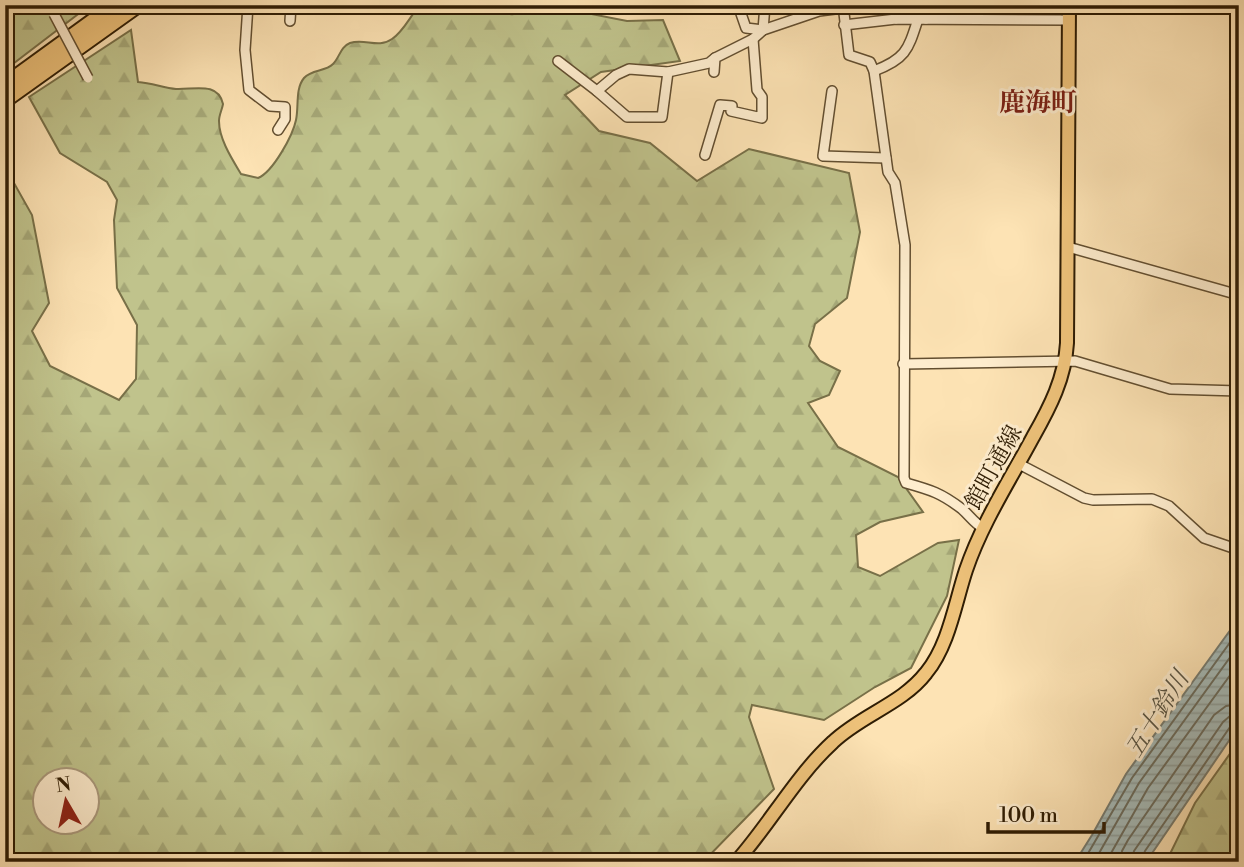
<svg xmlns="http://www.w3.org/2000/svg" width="1244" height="867" font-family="'Libre Bodoni','Noto Serif JP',serif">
	<defs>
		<pattern id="forest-firs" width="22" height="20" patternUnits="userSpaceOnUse" patternTransform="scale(1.75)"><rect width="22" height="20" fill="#c0c38c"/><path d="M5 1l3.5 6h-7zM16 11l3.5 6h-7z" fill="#a5a777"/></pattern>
		<pattern id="water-rules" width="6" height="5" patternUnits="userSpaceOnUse" patternTransform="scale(1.75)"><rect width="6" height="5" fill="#a5bbb9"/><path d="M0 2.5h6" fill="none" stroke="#8ea09d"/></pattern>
	</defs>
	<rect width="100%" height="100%" fill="#fde3b4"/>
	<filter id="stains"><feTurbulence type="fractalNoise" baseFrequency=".00286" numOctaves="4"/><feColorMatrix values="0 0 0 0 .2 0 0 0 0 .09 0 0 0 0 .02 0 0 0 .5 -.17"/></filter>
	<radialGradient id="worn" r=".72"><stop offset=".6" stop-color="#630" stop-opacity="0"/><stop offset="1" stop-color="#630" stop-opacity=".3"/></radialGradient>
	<g fill="url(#forest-firs)" stroke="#787048" stroke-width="2" fill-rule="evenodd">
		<polygon points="5,5 90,5 5,70"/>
		<path d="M420,5H503L510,14C518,15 521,12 526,5H585L586,13L627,21L663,20L680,61L601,72L565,95L599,131L650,143L697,181L749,149L849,173L860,232L847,298L815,324L809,346L820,361L840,371L829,395L808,403L838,447L898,477L923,512L880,522L856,535L858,567L880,576L938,543L959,540L947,596L911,668L875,687L824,720L752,705L749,717L774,789L703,862H5V167L32,215L49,303L32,331L50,366L119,400L136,379L137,325L117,288L114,220L117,200L107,182L60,153L29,97L131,30L138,82C152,83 164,88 176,89C193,90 218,81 223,104C222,110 219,115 219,121C219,139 232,159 241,174L258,178C273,172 293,135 296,120C299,106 295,89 304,78C312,69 325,72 333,64C340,57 340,47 350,43C365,38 378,49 392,39C404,31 410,16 420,5ZM46,780H88V822H46Z"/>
		<polygon points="1239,741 1239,862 1166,862 1195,803"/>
	</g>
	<polygon fill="url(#water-rules)" stroke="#767c71" stroke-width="2" points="1239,618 1239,726 1146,862 1075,862 1092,835 1126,774"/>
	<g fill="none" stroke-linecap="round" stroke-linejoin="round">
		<g stroke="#6a6c5e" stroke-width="2">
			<polyline points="1083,862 1132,778 1239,630"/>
			<polyline points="1094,862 1139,783 1239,645"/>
			<polyline points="1106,862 1148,788 1239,663"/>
			<polyline points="1121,862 1122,851 1128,840 1214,715 1226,706 1239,704"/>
			<polyline points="1132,862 1134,851 1223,722 1230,716 1239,714"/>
			<polyline points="1141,862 1145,851 1230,727 1239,723"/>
		</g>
		<defs>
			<g id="minor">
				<polyline points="248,5 245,50 249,90 270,106 285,107 285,119 278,130"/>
				<polyline points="738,5 746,28 763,30"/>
				<path d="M843,5L849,55L870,62L874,71L888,172L895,183L905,245L904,478L906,483C931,490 941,493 962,509C970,516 974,523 983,528"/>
				<polyline points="895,5 896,19"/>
				<polyline points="926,19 932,5"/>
				<polyline points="290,21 291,5"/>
				<polyline points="844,25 896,19 1069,20"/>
				<polyline points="763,30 765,5"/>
				<polyline points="558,61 597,91 616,75 629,69 668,72 709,63 715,58"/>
				<path d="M874,71C906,59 908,50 918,19"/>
				<polyline points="714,72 715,58 753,39 763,30 819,11 843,8"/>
				<polyline points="597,91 627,117 662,117 668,72"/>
				<polyline points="832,91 823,156 886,158"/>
				<polyline points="705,155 720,105 732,106 731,111 762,118 762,97 757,90 753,39"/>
				<polyline points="1068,247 1239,295"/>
				<polyline points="903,364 1075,361 1170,389 1239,391"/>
				<polyline points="1019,464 1084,498 1093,500 1152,499 1169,506 1204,538 1239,550"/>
			</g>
			<path id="major" d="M736,862C770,824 795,777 833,742C861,715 902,704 926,673C949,645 955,603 966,570C982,523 1010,480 1033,437C1050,407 1065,378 1067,343L1069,5"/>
			<g id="highway">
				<polyline points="5,85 115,5"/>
				<polyline points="5,100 138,5"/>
			</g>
		</defs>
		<use href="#minor" stroke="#624e30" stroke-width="12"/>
		<use href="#major" stroke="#2f1d04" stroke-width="16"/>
		<use href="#highway" stroke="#2f1d04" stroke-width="18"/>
		<use href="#minor" stroke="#feedce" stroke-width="9"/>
		<use href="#major" stroke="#eec27a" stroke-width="12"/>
		<use href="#highway" stroke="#eec27a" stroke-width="14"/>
		<defs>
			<polyline id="minor-bridge" points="54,14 88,78"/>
		</defs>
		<use href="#minor-bridge" stroke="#624e30" stroke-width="12" stroke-linecap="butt"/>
		<use href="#minor-bridge" stroke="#feedce" stroke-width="9"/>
	</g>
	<g text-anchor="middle" stroke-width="6" stroke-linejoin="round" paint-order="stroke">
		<g font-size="23" fill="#2f1d04" stroke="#feedce">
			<text transform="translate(993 467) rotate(-61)" y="8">館町通線</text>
		</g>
		<g font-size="24" font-style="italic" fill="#585443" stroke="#feedce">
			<text transform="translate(1157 714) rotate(-58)" y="8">五十鈴川</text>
		</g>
		<g font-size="26" font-weight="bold" fill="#7a1f14" stroke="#feedce">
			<text x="1038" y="111">鹿海町</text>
		</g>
	</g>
	<rect width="1244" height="867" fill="none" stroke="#fde3b4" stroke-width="28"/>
	<rect x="7" y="7" width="1230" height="853" fill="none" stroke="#2f1d04" stroke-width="3.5"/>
	<rect x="14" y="14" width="1216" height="839" fill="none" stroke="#2f1d04" stroke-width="2"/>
	<g transform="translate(66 801) rotate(351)"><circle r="33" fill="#feedce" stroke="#ab9a7d" stroke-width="2"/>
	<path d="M0-5L12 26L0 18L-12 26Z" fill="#8f2418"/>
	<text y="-10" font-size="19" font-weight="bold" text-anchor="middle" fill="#2f1d04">N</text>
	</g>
	<path d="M988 822v10h116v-10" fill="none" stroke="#2f1d04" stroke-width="3.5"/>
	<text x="999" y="822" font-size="21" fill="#2f1d04" stroke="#feedce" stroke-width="5" paint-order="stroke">100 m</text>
	<rect width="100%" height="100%" filter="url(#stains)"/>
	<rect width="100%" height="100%" fill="url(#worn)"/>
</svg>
